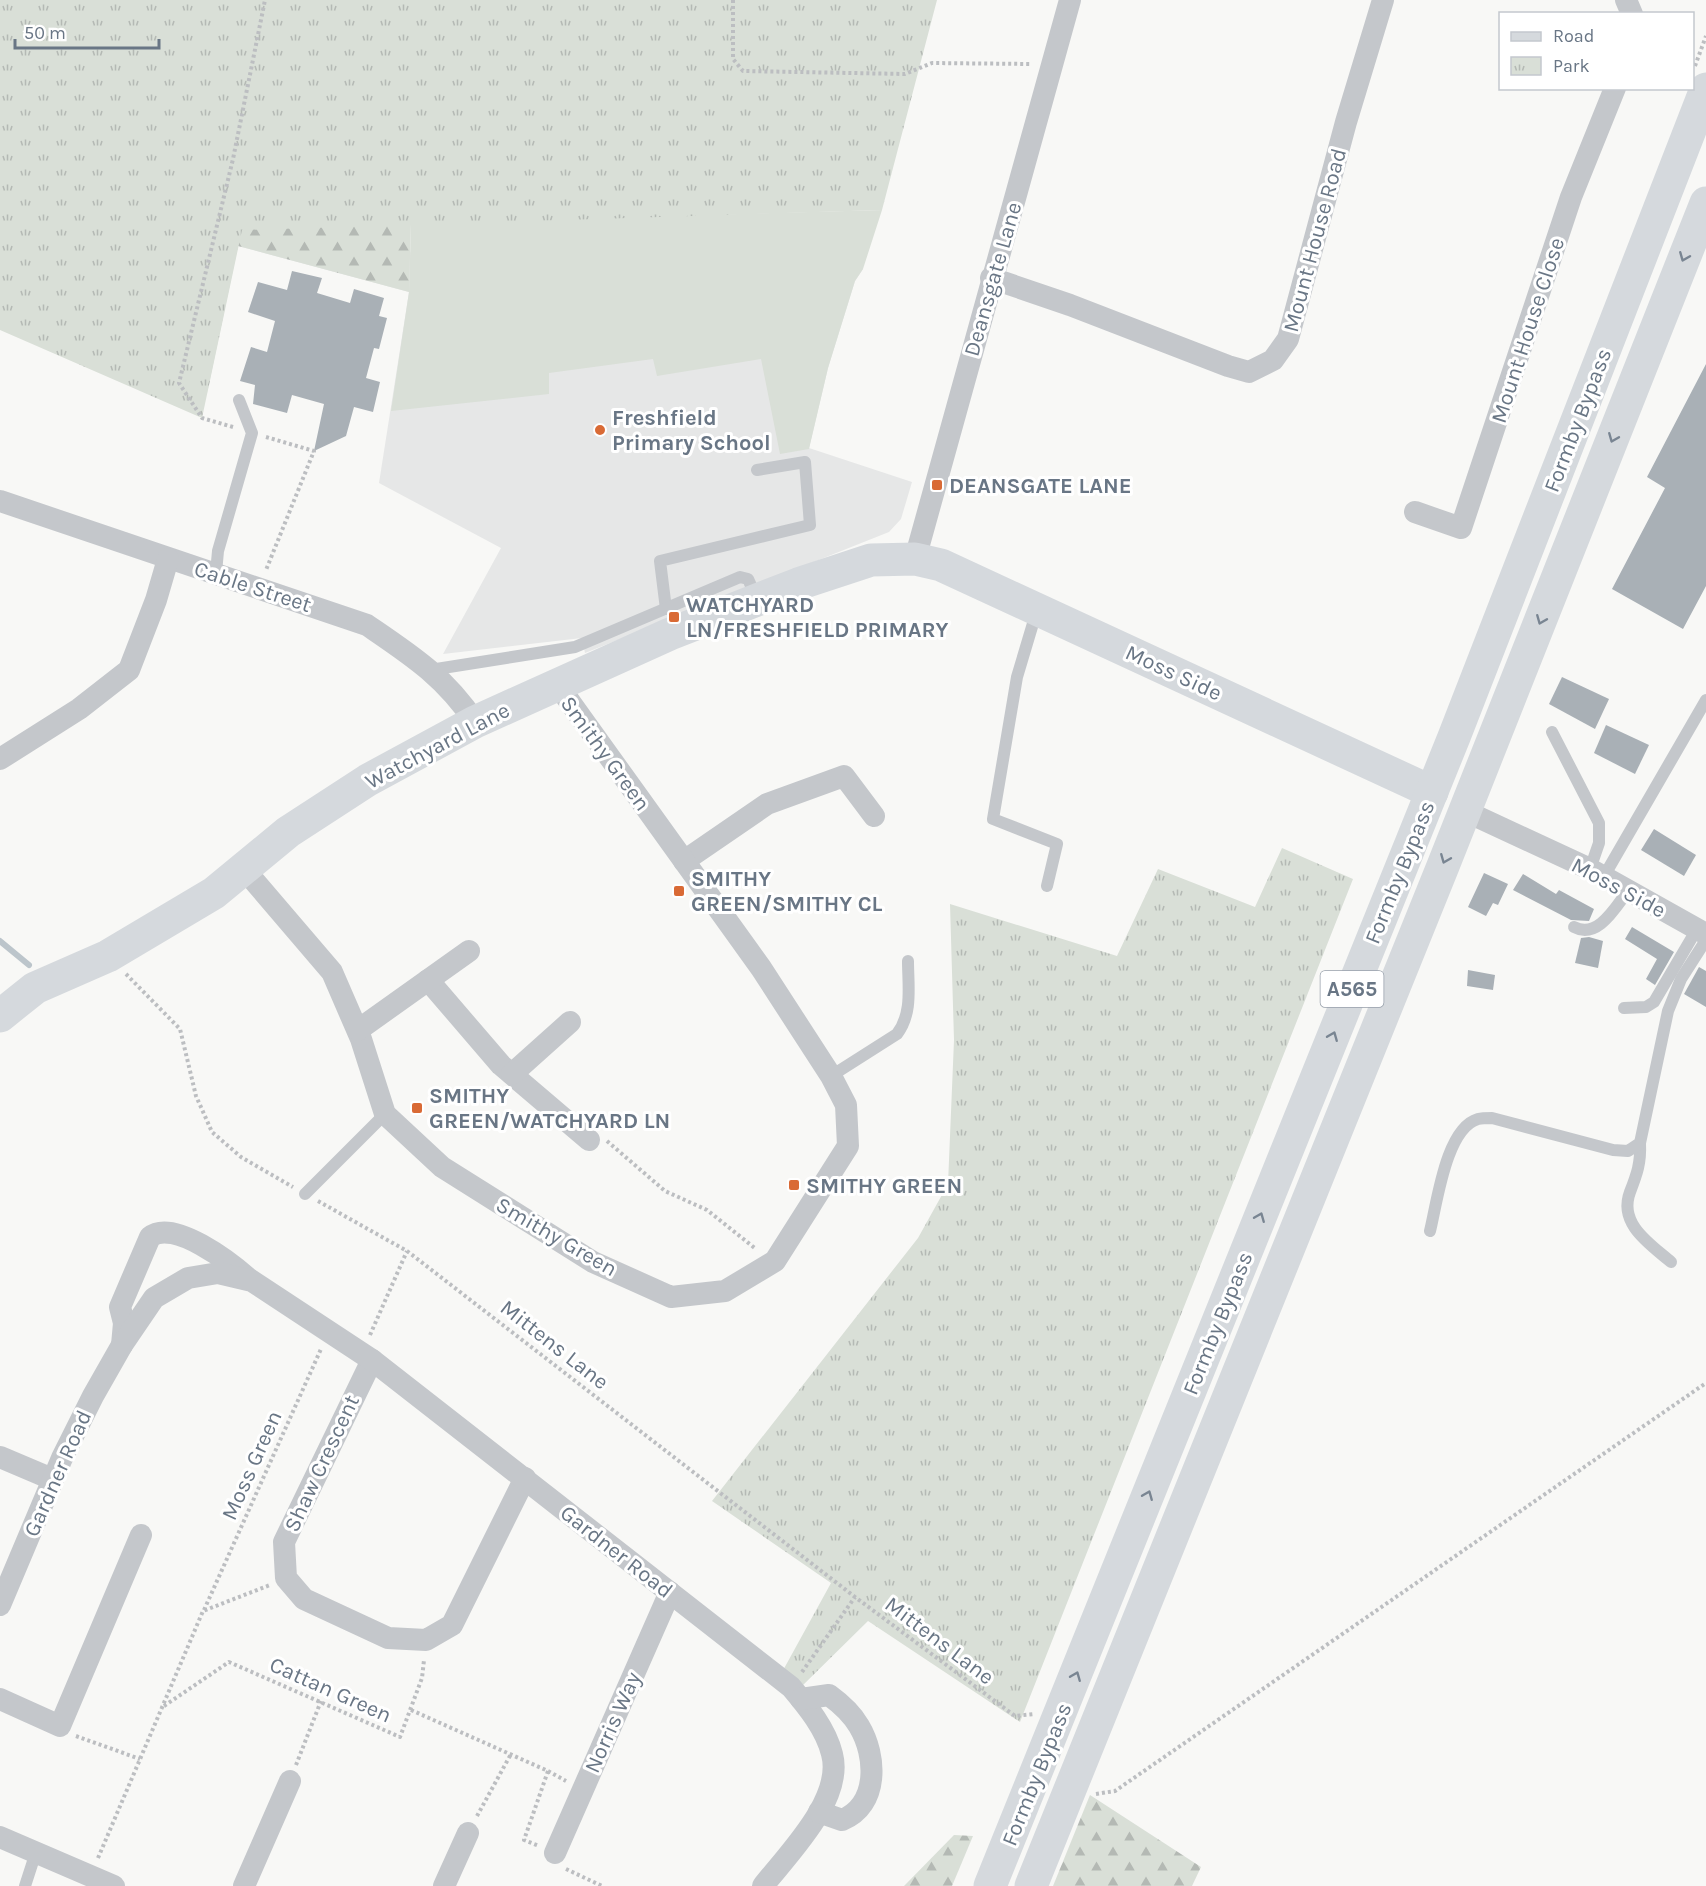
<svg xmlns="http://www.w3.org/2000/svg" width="1706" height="1886" font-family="Karla,sans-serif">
	<defs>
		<pattern id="forest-firs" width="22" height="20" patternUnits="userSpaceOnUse" patternTransform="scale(1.5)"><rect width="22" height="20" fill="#d9dfd7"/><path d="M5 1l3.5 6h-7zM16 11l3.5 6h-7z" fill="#b4b9b4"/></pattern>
		<pattern id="park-tufts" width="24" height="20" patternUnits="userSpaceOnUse" patternTransform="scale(1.5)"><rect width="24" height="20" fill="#d9dfd7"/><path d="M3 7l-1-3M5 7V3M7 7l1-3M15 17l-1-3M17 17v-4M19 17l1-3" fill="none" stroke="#b4b9b4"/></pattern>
	</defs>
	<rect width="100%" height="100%" fill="#f8f8f6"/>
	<polygon fill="#e6e7e7" points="238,246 863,269 855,281 828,368 809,448 912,482 901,519 889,532 585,653 582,638 443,654 501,548 379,483 409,292"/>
	<polygon fill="#d9dfd7" points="882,210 863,269 855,281 828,368 809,449 780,454 761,359 657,376 653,359 549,373 549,394 391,411 409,292 411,225 377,211 704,215"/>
	<g fill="url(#forest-firs)">
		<polygon points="233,159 411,224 409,292 238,246 207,393"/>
		<polygon points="1090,1795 1201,1867 1192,1886 1053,1886"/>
		<polygon points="954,1835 973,1836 952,1886 904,1886"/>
	</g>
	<g fill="url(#park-tufts)">
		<polygon points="0,0 937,0 882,210 242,230 202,418 0,330"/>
		<polygon points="1282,848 1353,879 1020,1722 868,1621 799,1689 781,1674 831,1583 712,1501 918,1238 948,1184 954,1040 950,904 1117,956 1158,869 1255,907"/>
	</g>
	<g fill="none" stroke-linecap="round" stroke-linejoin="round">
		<polyline stroke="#bcc5cb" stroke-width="6" points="0,941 29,965"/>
	</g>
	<g fill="#a9b0b6">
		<polygon points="292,271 322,278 317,293 350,303 354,289 384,298 379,316 387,318 379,349 374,348 366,378 380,382 373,412 354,407 346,436 314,451 324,404 292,395 287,413 253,404 255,385 240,381 251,347 267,352 275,321 248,312 258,282 287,290"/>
		<polygon points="1706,364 1706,586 1683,629 1612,589 1665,488 1647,477"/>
		<polygon points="1562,677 1609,699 1595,729 1549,704"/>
		<polygon points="1606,725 1649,745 1635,774 1594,753"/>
		<polygon points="1654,829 1696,855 1684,876 1641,850"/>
		<polygon points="1484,873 1508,884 1498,905 1493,903 1486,916 1468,907"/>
		<polygon points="1523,874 1556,894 1559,890 1594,909 1589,921 1571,920 1513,890"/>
		<polygon points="1632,927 1674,952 1655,985 1646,979 1657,959 1625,939"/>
		<polygon points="1589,937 1603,941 1598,968 1575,963 1581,938"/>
		<polygon points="1699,967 1706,971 1706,1007 1684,994"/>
		<polygon points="1468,970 1495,975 1493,990 1467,986"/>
	</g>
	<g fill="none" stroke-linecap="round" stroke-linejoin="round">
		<g stroke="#bcbec1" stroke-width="4" stroke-dasharray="3 3" stroke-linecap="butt">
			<polyline points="733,0 733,59 743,71 905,74 932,63 1031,64"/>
			<polyline points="1695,66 1706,36"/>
			<polyline points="233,427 202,418 179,383 233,159 265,0"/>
			<polyline points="266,437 314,451 266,570"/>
			<polyline points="126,974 180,1029 196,1096 212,1132 241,1157 293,1187"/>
			<polyline points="607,1141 665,1191 707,1210 756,1249"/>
			<polyline points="318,1201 407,1251 855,1597 1015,1716 1034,1714"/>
			<polyline points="370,1335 407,1251"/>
			<polyline points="204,1610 321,1349"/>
			<polyline points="802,1672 855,1597"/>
			<polyline points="164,1706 229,1662 400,1737 422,1678 424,1660"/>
			<polyline points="411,1710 548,1771 524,1840 539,1846"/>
			<polyline points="76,1736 140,1759"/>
			<polyline points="296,1765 321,1701"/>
			<polyline points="548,1771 566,1781"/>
			<polyline points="1096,1794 1115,1791 1706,1383"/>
			<polyline points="477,1816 511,1754"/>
			<polyline points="98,1858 203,1611 270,1585"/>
			<polyline points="566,1869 602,1886"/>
		</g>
		<g stroke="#c4c7cb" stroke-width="12">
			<polyline points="216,573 218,551 252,433 239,400"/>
			<polyline points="666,609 660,561 810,525 805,462 757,470"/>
			<polyline points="1037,610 1017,677 993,819 1057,844 1047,886"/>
			<polyline points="430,670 575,647 740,577 748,579 757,599"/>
			<polyline points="1552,732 1599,823 1599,843 1590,869"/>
			<polyline points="1603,878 1706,700"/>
			<path d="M1574,927C1598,940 1616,906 1628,891"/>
			<polyline points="1624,1008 1646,1007 1654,1002 1697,929"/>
			<path d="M831,1076L897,1034C913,1013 908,986 908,961"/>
			<path d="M1640,1143C1641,1163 1637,1174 1630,1192C1618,1224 1650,1244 1671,1262"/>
			<polyline points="305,1194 385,1114"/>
			<path d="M1430,1231C1437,1203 1446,1128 1478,1119C1482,1118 1487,1118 1492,1118L1613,1150L1628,1151L1640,1143L1668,1011L1681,979L1706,940"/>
			<polyline points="25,1886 36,1852"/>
		</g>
		<g stroke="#c4c7cb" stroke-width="22">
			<polyline points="1626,0 1632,14"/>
			<polyline points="991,278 1070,305 1228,366 1249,372 1273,360 1288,339 1346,122 1383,0"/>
			<path d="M0,501L367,625C411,655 444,676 475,722"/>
			<polyline points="1415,512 1461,528 1571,197 1615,88"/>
			<polyline points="915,559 1070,0"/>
			<polyline points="0,759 79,709 129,670 156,600 168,559"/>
			<polyline points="1465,811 1590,869 1706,934"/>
			<polyline points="684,861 767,804 844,776 874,816"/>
			<polyline points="244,869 332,972 361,1039 385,1114 442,1167 593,1262 671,1297 725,1291 775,1261 848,1146 846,1105 831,1076 761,968 557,684"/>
			<polyline points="428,980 501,1065 589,1140"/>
			<polyline points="358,1030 469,951"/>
			<polyline points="512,1074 570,1022"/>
			<path d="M122,1345L124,1323L120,1307L150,1237C173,1218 231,1263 249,1279"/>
			<polyline points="372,1360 284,1542 286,1578 304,1599 388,1638 426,1640 452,1625 525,1478"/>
			<polyline points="0,1457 52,1479"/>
			<path d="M0,1605L62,1458L93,1396L122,1345L154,1298L188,1278L218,1273L252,1281L372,1360L791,1687C807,1706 826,1729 832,1754C844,1799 788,1854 763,1886"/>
			<polyline points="0,1699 60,1726 141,1535"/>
			<path d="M801,1699L829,1695C840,1703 852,1714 859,1726C877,1756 879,1805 842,1820L819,1812"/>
			<polyline points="0,1837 114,1886"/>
			<polyline points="555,1853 670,1592"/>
			<polyline points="244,1886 290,1781"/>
			<polyline points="444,1886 468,1833"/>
		</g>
		<polyline stroke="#d5d9dd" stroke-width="33" points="0,1016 35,988 108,956 214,893 288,832 368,780 475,722 670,634 798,584 871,560 915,559 941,565 1432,792"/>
		<g stroke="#d5d9dd" stroke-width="33">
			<polyline points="990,1886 1454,737 1706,89"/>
			<polyline points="1031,1886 1443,866 1706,203"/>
		</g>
	</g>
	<defs><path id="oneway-chevron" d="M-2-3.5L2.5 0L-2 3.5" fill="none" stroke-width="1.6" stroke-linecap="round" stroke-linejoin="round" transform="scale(1.5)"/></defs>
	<g stroke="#798592">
		<use href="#oneway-chevron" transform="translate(1684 257) rotate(112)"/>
		<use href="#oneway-chevron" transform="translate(1613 438) rotate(112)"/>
		<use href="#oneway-chevron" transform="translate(1541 620) rotate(112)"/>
		<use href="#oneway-chevron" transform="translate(1445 859) rotate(112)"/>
		<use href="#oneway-chevron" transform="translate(1333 1036) rotate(-68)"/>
		<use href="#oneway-chevron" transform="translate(1260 1217) rotate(-68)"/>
		<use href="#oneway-chevron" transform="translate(1148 1495) rotate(-68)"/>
		<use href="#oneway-chevron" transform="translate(1076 1676) rotate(-68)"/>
	</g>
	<g fill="#d96a35" stroke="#fff" stroke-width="2">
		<circle cx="600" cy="430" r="6"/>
		<rect x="931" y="479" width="12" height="12" rx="3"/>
		<rect x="668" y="611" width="12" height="12" rx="3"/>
		<rect x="673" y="885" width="12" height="12" rx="3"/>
		<rect x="411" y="1102" width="12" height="12" rx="3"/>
		<rect x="788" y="1179" width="12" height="12" rx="3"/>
	</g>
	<g text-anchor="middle" stroke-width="6" stroke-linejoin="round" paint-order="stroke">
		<rect fill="#fff" stroke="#969faa" stroke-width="1.5" x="1320.5" y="971" width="63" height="36" rx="4.5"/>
		<g font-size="21" font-weight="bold" fill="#697685">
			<text x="1352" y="996">A565</text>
		</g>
		<g font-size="22" fill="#697685" stroke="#fff">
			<text transform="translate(1314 240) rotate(-75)" y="8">Mount House Road</text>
			<text transform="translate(992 279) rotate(-74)" y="8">Deansgate Lane</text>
			<text transform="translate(1527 330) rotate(-72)" y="8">Mount House Close</text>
			<text transform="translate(1577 420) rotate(-69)" y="8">Formby Bypass</text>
			<text transform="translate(253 586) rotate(18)" y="8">Cable Street</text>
			<text transform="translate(1174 672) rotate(25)" y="8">Moss Side</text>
			<text transform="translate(437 745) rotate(-28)" y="8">Watchyard Lane</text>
			<text transform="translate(606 753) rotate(54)" y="8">Smithy Green</text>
			<text transform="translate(1399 872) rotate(-68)" y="8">Formby Bypass</text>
			<text transform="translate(1619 887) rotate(28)" y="8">Moss Side</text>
			<text transform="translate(557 1236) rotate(30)" y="8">Smithy Green</text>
			<text transform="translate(1217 1323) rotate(-68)" y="8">Formby Bypass</text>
			<text transform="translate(555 1344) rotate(38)" y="8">Mittens Lane</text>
			<text transform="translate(321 1463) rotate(-65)" y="8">Shaw Crescent</text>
			<text transform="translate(251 1465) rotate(-66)" y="8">Moss Green</text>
			<text transform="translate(57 1473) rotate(-66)" y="8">Gardner Road</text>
			<text transform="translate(617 1551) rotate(38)" y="8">Gardner Road</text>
			<text transform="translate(940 1640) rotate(37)" y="8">Mittens Lane</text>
			<text transform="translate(331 1689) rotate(24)" y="8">Cattan Green</text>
			<text transform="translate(612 1722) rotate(-66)" y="8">Norris Way</text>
			<text transform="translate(1036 1774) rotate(-68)" y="8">Formby Bypass</text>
		</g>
		<g font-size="22" font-weight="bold" fill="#697685" stroke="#fff" text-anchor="start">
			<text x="612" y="425">Freshfield<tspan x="612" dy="25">Primary School</tspan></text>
			<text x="949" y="493">DEANSGATE LANE</text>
			<text x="686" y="612">WATCHYARD<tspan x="686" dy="25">LN/FRESHFIELD PRIMARY</tspan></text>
			<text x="691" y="886">SMITHY<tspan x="691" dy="25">GREEN/SMITHY CL</tspan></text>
			<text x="429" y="1103">SMITHY<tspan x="429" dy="25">GREEN/WATCHYARD LN</tspan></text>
			<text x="806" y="1193">SMITHY GREEN</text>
		</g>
	</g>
	<rect x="1499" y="12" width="195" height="78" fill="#ffffff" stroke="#c3c8ce" stroke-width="1.5"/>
	<rect x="1511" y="32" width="30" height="9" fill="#d5d9dd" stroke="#c3c8ce" stroke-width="1.5"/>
	<text x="1553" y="42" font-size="18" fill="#697685">Road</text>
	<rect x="1511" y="57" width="30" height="18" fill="url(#park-tufts)" stroke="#c3c8ce" stroke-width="1.5"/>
	<text x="1553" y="72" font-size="18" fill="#697685">Park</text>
	<path d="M15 39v9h144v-9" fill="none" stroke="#697685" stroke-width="3"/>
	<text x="24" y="39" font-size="18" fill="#697685" stroke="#ffffff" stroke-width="4.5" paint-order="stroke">50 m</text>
</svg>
